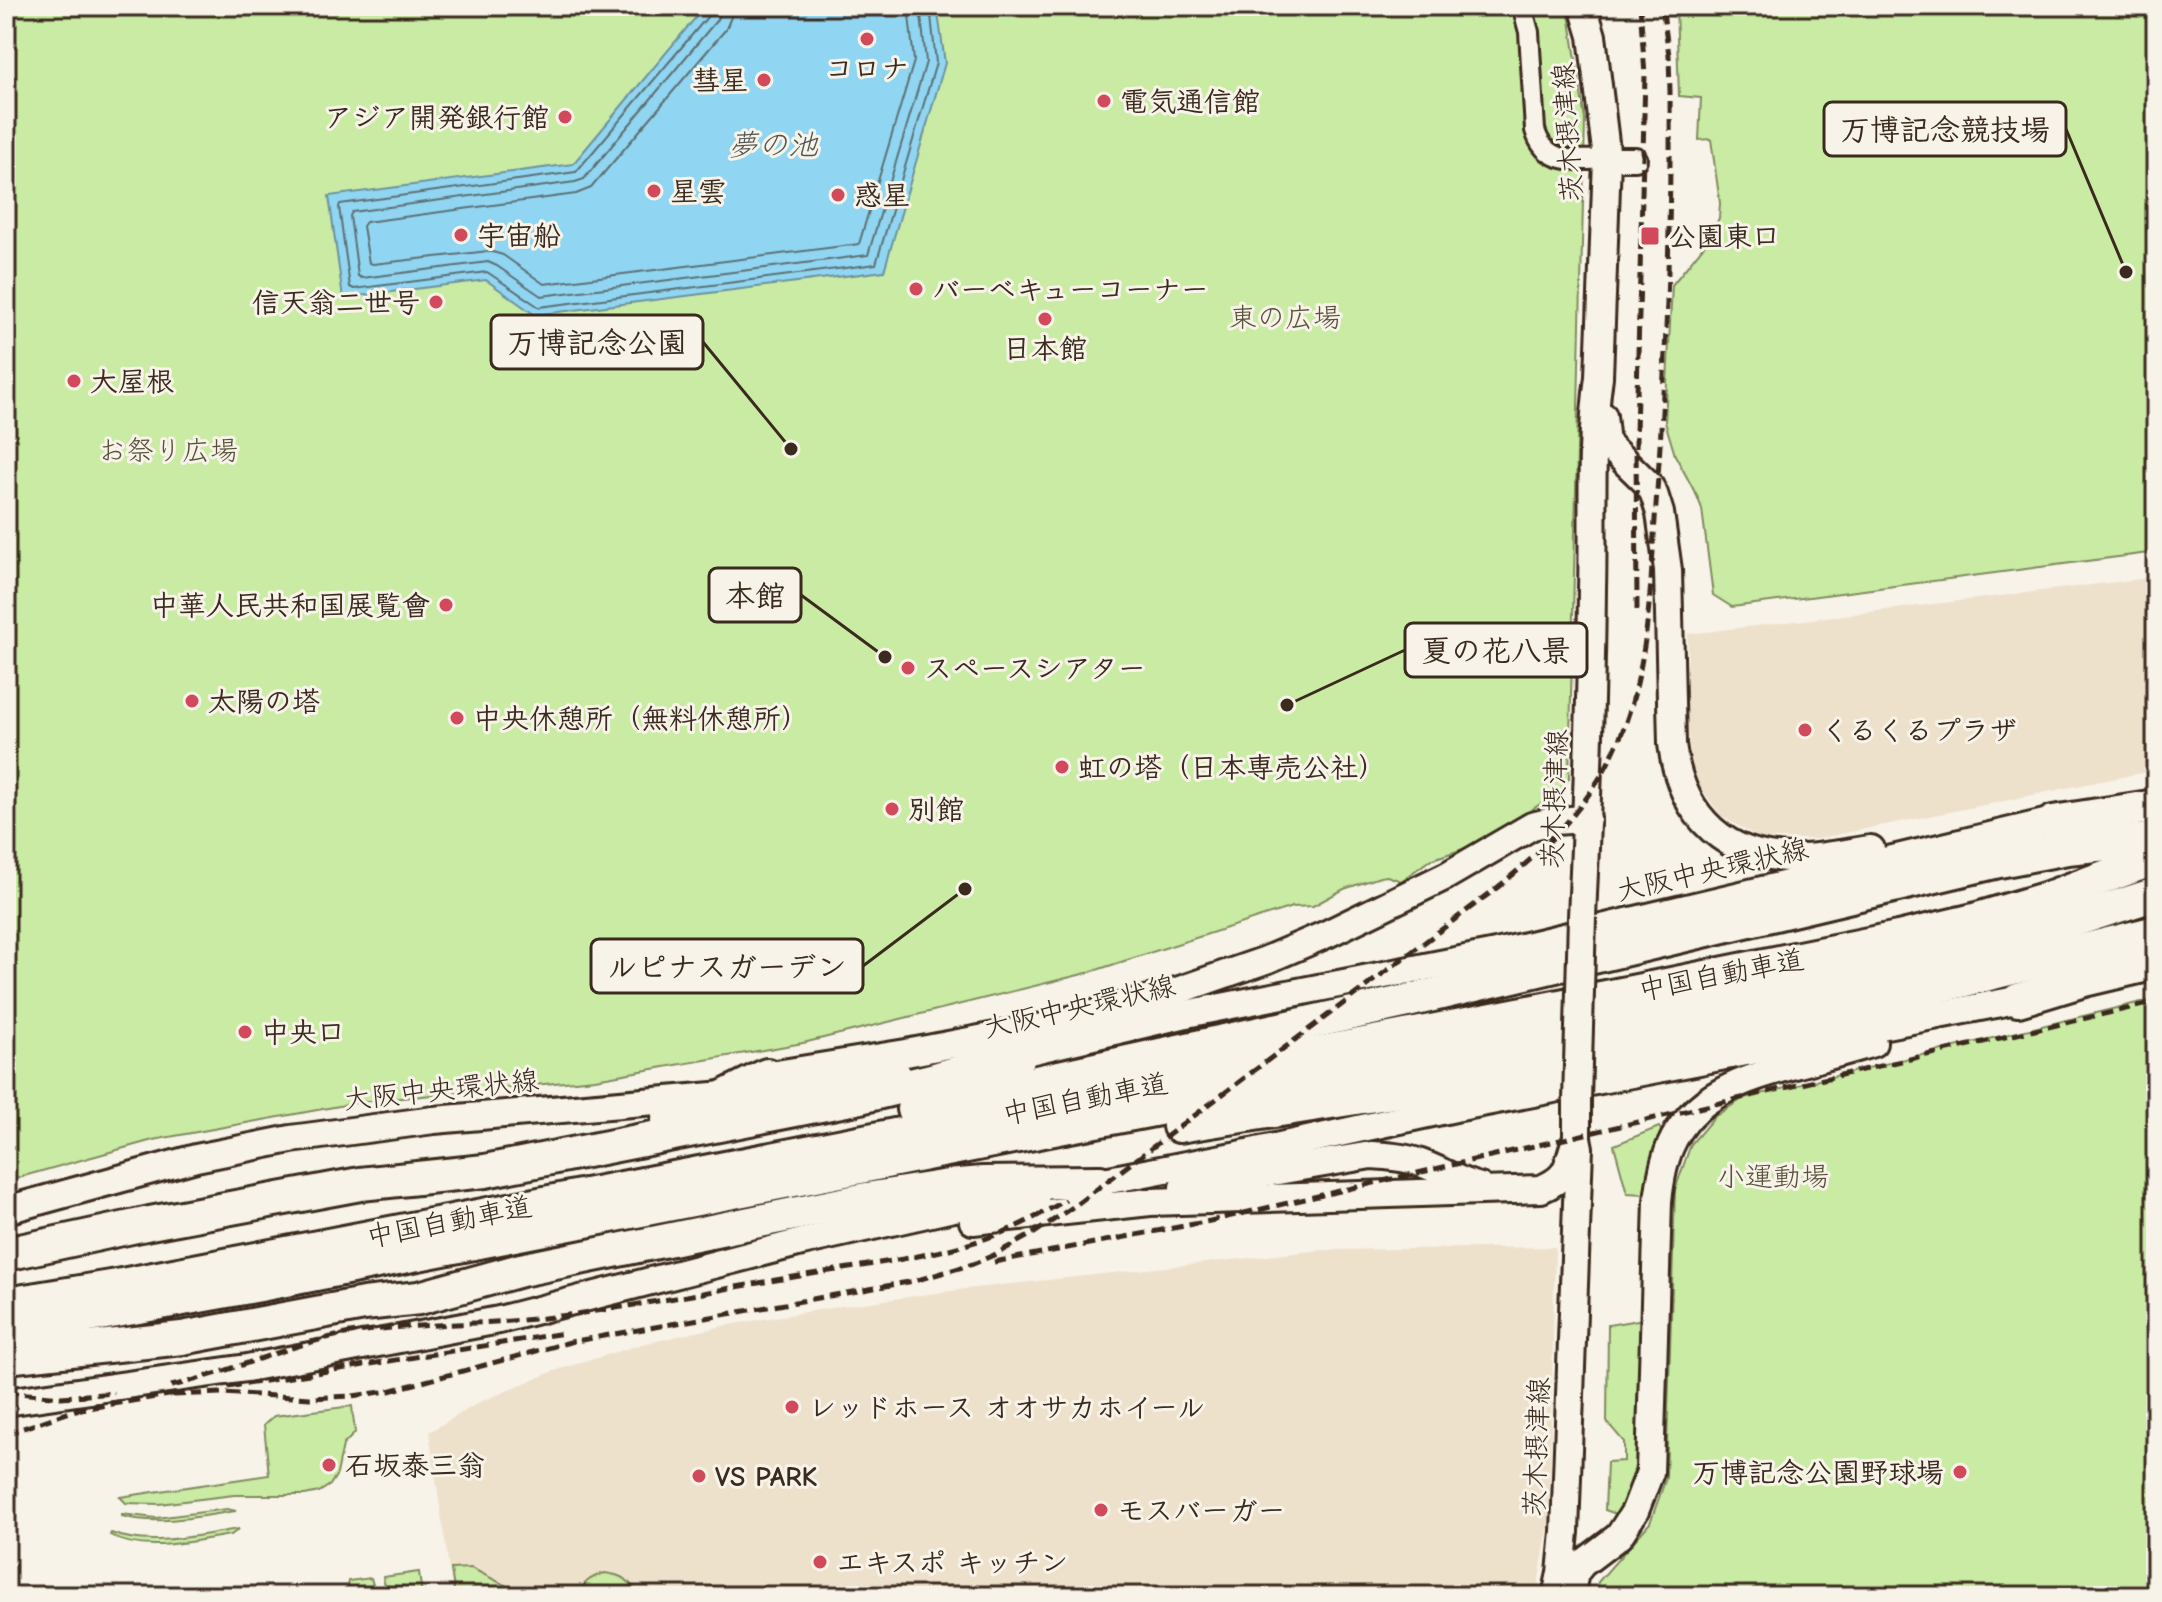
<svg xmlns="http://www.w3.org/2000/svg" width="2162" height="1602" font-family="'Comic Neue','Klee One',sans-serif">
	<rect width="100%" height="100%" fill="#f7f3e8"/>
	<filter id="ink" filterUnits="userSpaceOnUse"><feTurbulence type="fractalNoise" baseFrequency=".0125" numOctaves="2"/><feDisplacementMap in="SourceGraphic" scale="16" xChannelSelector="R" yChannelSelector="G"/><feConvolveMatrix kernelMatrix="1 2 1 2 8 2 1 2 1" color-interpolation-filters="sRGB"/></filter>
	<g filter="url(#ink)">
		<g fill="#eee1cc">
			<polygon points="2156,577 2156,770 1816,839 1761,839 1721,816 1693,777 1686,719 1688,634"/>
			<polygon points="1555,1247 1549,1523 1536,1596 453,1596 429,1432 480,1402 554,1371 642,1344 728,1325 842,1306 965,1289 1321,1250"/>
		</g>
		<g fill="#c9eba4" stroke="#828a61" stroke-width="2">
			<polygon points="6,6 1566,6 1570,20 1585,120 1569,778 1560,791 1481,843 1430,860 1401,881 1387,876 1380,877 1344,889 1313,906 1292,907 1087,973 803,1043 595,1079 361,1102 153,1140 6,1181"/>
			<polygon points="1676,6 2156,6 2156,552 1732,607 1713,595 1702,509 1697,496 1675,455 1665,422 1672,285 1710,238 1719,218 1720,203 1711,139 1699,140 1701,98 1679,96"/>
			<polygon points="2156,1001 2156,1596 1594,1596 1598,1582 1650,1523 1666,1478 1675,1190 1691,1144 1714,1117 1744,1098 2141,1002"/>
			<polygon points="1659,1127 1666,1138 1645,1194 1627,1193 1614,1145"/>
			<polygon points="1644,1319 1641,1442 1631,1482 1619,1515 1605,1510 1607,1462 1624,1461 1624,1442 1607,1422 1608,1325"/>
			<polygon points="352,1406 355,1433 343,1445 337,1474 330,1485 319,1492 305,1495 234,1495 159,1504 126,1503 120,1497 269,1475 264,1425 274,1416"/>
			<path d="M227,1509L236,1511C199,1516 159,1526 122,1516V1514L156,1518Z"/>
			<path d="M239,1529L231,1535C194,1540 145,1555 110,1535L111,1533C151,1548 197,1535 239,1529Z"/>
			<polygon points="471,1568 511,1588 519,1596 455,1596 451,1569"/>
			<polygon points="419,1572 422,1596 387,1596 383,1577"/>
			<path d="M605,1573C622,1575 630,1580 638,1595L577,1596C583,1582 591,1577 605,1573Z"/>
			<polygon points="371,1578 376,1596 349,1596 348,1581"/>
		</g>
		<polygon fill="#90d6f2" stroke="#6e919d" stroke-width="2" points="702,6 937,6 945,63 884,271 535,315 486,280 343,298 329,196 573,164 702,10"/>
		<g fill="none" stroke-linecap="round" stroke-linejoin="round">
			<g stroke="#5d6f73" stroke-width="2">
				<polyline points="710,6 708,16 576,172 340,204 339,207 350,287 354,289 487,272 539,307 876,264 936,63 930,6"/>
				<polyline points="720,6 720,14 716,21 584,179 575,182 352,212 350,216 358,276 362,278 488,262 497,266 541,296 868,255 926,62 920,6"/>
				<polyline points="732,6 731,17 726,29 591,188 576,194 366,222 363,226 369,263 373,264 489,251 503,255 544,284 859,244 914,61 908,6"/>
			</g>
			<defs>
				<path id="minor" d="M1522,6L1529,32L1535,130C1545,166 1577,160 1607,159"/>
				<polyline id="tertiary" points="1607,159 1635,159"/>
				<g id="primary">
					<path d="M1603,416L1606,443L1649,485L1654,494L1660,513L1668,570L1672,744C1681,818 1727,861 1803,858C1826,857 1849,852 1871,849"/>
					<path d="M1582,917C1587,808 1591,698 1592,589C1594,519 1589,447 1599,377L1607,159L1592,36L1583,6"/>
					<polyline points="1004,1057 1186,1014 1496,953 2070,817"/>
					<polyline points="770,1075 906,1053 1043,1027 1165,995 1266,960 1327,934 1446,876 1532,826 1553,821 1587,819"/>
					<polyline points="1083,1185 1238,1155 1455,1108 2037,996"/>
					<path d="M1183,1187L1371,1155C1387,1156 1403,1157 1418,1162C1439,1169 1458,1182 1480,1187"/>
					<polyline points="6,1210 196,1158 291,1139 434,1120 807,1088 898,1075"/>
					<path d="M973,1221L1150,1202L1541,1189C1572,1176 1566,1165 1577,1138"/>
					<polyline points="6,1402 247,1368 499,1320 802,1242 949,1209 1037,1193"/>
					<polyline points="1557,1592 1561,1573 1565,1532 1579,1148 1577,1138 1577,1101"/>
					<path d="M1570,1596L1575,1573L1582,1564L1619,1536L1635,1511L1650,1472L1658,1201C1660,1183 1663,1164 1670,1147C1693,1094 1745,1079 1795,1065C1821,1058 1847,1051 1873,1043"/>
				</g>
				<g id="motorway">
					<polyline points="2053,822 2156,806"/>
					<polyline points="2018,1000 2084,980 2156,963"/>
					<polyline points="913,1109 1403,1002 1999,861 2067,848 2156,839"/>
					<polyline points="668,1120 698,1110 767,1075"/>
					<polyline points="1179,1126 1444,1084 1860,1004 1957,982 2156,932"/>
					<polyline points="6,1254 150,1223 360,1184 485,1171 856,1098 931,1080 1021,1054"/>
					<polyline points="6,1304 117,1286 1632,992 1898,938 1974,920 2045,899 2156,858"/>
					<polyline points="6,1331 260,1285 1069,1126 1771,993 1903,965 2031,934 2156,894"/>
					<polyline points="6,1357 182,1338 364,1304 419,1298 521,1270 867,1199 948,1186 983,1183 1100,1182"/>
				</g>
			</defs>
			<use href="#minor" stroke="#3b2a1e" stroke-width="24"/>
			<use href="#tertiary" stroke="#3b2a1e" stroke-width="28"/>
			<use href="#primary" stroke="#3b2a1e" stroke-width="32"/>
			<use href="#motorway" stroke="#3b2a1e" stroke-width="38"/>
			<use href="#minor" stroke="#f7f3e8" stroke-width="18"/>
			<use href="#tertiary" stroke="#f7f3e8" stroke-width="22"/>
			<use href="#primary" stroke="#f7f3e8" stroke-width="26"/>
			<use href="#motorway" stroke="#f7f3e8" stroke-width="32"/>
			<g stroke="#3b2a1e" stroke-width="5" stroke-dasharray="12 6" stroke-linecap="butt">
				<polyline points="1637,610 1636,434 1645,75 1640,6"/>
				<polyline points="994,1262 1210,1221 2156,1002"/>
				<path d="M171,1386C234,1372 292,1342 357,1332C419,1323 481,1325 544,1318C631,1308 719,1289 806,1275C870,1264 935,1257 996,1235C1020,1226 1043,1213 1066,1200"/>
				<polyline points="228,1387 564,1333"/>
				<polyline points="6,1392 61,1397 114,1393"/>
				<path d="M173,1395L222,1393L310,1398L352,1396L389,1391L570,1342L914,1281L973,1264L994,1255L1036,1232L1077,1204L1498,887C1545,849 1589,806 1615,749C1650,673 1650,587 1656,505C1666,368 1671,229 1670,92L1669,55L1662,6"/>
				<polyline points="6,1434 76,1410 181,1393"/>
			</g>
			<defs>
				<polyline id="primary-bridge" points="1577,1101 1582,917"/>
			</defs>
			<use href="#primary-bridge" stroke="#3b2a1e" stroke-width="32" stroke-linecap="butt"/>
			<use href="#primary-bridge" stroke="#f7f3e8" stroke-width="26"/>
		</g>
	</g>
	<g fill="#d1495b" stroke="#f7f3e8" stroke-width="3">
		<circle cx="867" cy="39" r="8"/>
		<circle cx="764" cy="80" r="8"/>
		<circle cx="1104" cy="101" r="8"/>
		<circle cx="565" cy="117" r="8"/>
		<circle cx="654" cy="191" r="8"/>
		<circle cx="838" cy="195" r="8"/>
		<circle cx="461" cy="235" r="8"/>
		<rect x="1640" y="226" width="20" height="20" rx="4"/>
		<circle cx="916" cy="289" r="8"/>
		<circle cx="436" cy="302" r="8"/>
		<circle cx="1045" cy="319" r="8"/>
		<circle cx="74" cy="381" r="8"/>
		<circle cx="446" cy="605" r="8"/>
		<circle cx="908" cy="668" r="8"/>
		<circle cx="192" cy="701" r="8"/>
		<circle cx="457" cy="718" r="8"/>
		<circle cx="1805" cy="730" r="8"/>
		<circle cx="1062" cy="767" r="8"/>
		<circle cx="892" cy="809" r="8"/>
		<circle cx="245" cy="1032" r="8"/>
		<circle cx="792" cy="1407" r="8"/>
		<circle cx="329" cy="1465" r="8"/>
		<circle cx="1960" cy="1472" r="8"/>
		<circle cx="699" cy="1476" r="8"/>
		<circle cx="1101" cy="1510" r="8"/>
		<circle cx="820" cy="1562" r="8"/>
	</g>
	<g text-anchor="middle" stroke-width="6" stroke-linejoin="round" paint-order="stroke">
		<g font-size="28" font-weight="bold" fill="#3b2a1e" stroke="#f7f3e8" text-anchor="start">
			<text x="867" y="78" text-anchor="middle">コロナ</text>
			<text x="748" y="90" text-anchor="end">彗星</text>
			<text x="1120" y="111">電気通信館</text>
			<text x="549" y="127" text-anchor="end">アジア開発銀行館</text>
			<text x="670" y="201">星雲</text>
			<text x="854" y="205">惑星</text>
			<text x="477" y="245">宇宙船</text>
			<text x="1668" y="246">公園東口</text>
			<text x="932" y="299">バーベキューコーナー</text>
			<text x="420" y="312" text-anchor="end">信天翁二世号</text>
			<text x="1045" y="358" text-anchor="middle">日本館</text>
			<text x="90" y="391">大屋根</text>
			<text x="430" y="615" text-anchor="end">中華人民共和国展覧會</text>
			<text x="924" y="678">スペースシアター</text>
			<text x="208" y="711">太陽の塔</text>
			<text x="473" y="728">中央休憩所（無料休憩所）</text>
			<text x="1821" y="740">くるくるプラザ</text>
			<text x="1078" y="777">虹の塔（日本専売公社）</text>
			<text x="908" y="819">別館</text>
			<text x="261" y="1042">中央口</text>
			<text x="808" y="1417">レッドホース オオサカホイール</text>
			<text x="345" y="1475">石坂泰三翁</text>
			<text x="1944" y="1482" text-anchor="end">万博記念公園野球場</text>
			<text x="715" y="1486">VS PARK</text>
			<text x="1117" y="1520">モスバーガー</text>
			<text x="836" y="1572">エキスポ キッチン</text>
		</g>
		<g font-size="28" fill="#3b2a1e" stroke="#f7f3e8">
			<text transform="translate(1567 132) rotate(-94)" y="10">茨木摂津線</text>
			<text transform="translate(1554 799) rotate(-88)" y="10">茨木摂津線</text>
			<text transform="translate(1712 869) rotate(-13)" y="10">大阪中央環状線</text>
			<text transform="translate(1721 974) rotate(-11)" y="10">中国自動車道</text>
			<text transform="translate(1079 1006) rotate(-13)" y="10">大阪中央環状線</text>
			<text transform="translate(441 1089) rotate(-6)" y="10">大阪中央環状線</text>
			<text transform="translate(1085 1098) rotate(-11)" y="10">中国自動車道</text>
			<text transform="translate(449 1221) rotate(-11)" y="10">中国自動車道</text>
			<text transform="translate(1536 1447) rotate(-88)" y="10">茨木摂津線</text>
		</g>
		<g font-size="28" fill="#575139" stroke="#f7f3e8">
			<text x="1285" y="327">東の広場</text>
			<text x="168" y="460">お祭り広場</text>
			<text x="1773" y="1186">小運動場</text>
		</g>
		<g font-size="30" font-style="italic" fill="#505553" stroke="#f7f3e8">
			<text x="773" y="155">夢の池</text>
		</g>
	</g>
	<path fill="none" stroke="#3b2a1e" stroke-width="3" d="M2126 272L2066 129M791 449L703 342M885 657L801 595M1287 705L1405 650M965 889L863 966"/>
	<g fill="#3b2a1e" stroke="#f7f3e8" stroke-width="3">
		<circle cx="2126" cy="272" r="8"/>
		<circle cx="791" cy="449" r="8"/>
		<circle cx="885" cy="657" r="8"/>
		<circle cx="1287" cy="705" r="8"/>
		<circle cx="965" cy="889" r="8"/>
	</g>
	<g fill="#f7f3e8" stroke="#3b2a1e" stroke-width="3">
		<rect x="1824" y="102" width="242" height="54" rx="8"/>
		<rect x="491" y="315" width="212" height="54" rx="8"/>
		<rect x="709" y="568" width="92" height="54" rx="8"/>
		<rect x="1405" y="623" width="182" height="54" rx="8"/>
		<rect x="591" y="939" width="272" height="54" rx="8"/>
	</g>
	<g font-size="30" text-anchor="middle" font-weight="bold" fill="#3b2a1e">
		<text x="1945" y="140">万博記念競技場</text>
		<text x="597" y="353">万博記念公園</text>
		<text x="755" y="606">本館</text>
		<text x="1496" y="661">夏の花八景</text>
		<text x="727" y="977">ルピナスガーデン</text>
	</g>
	<rect width="2162" height="1602" fill="none" stroke="#f7f3e8" stroke-width="32"/>
	<rect x="16" y="16" width="2130" height="1570" fill="none" stroke="#3b2a1e" stroke-width="3" filter="url(#ink)"/>
</svg>
